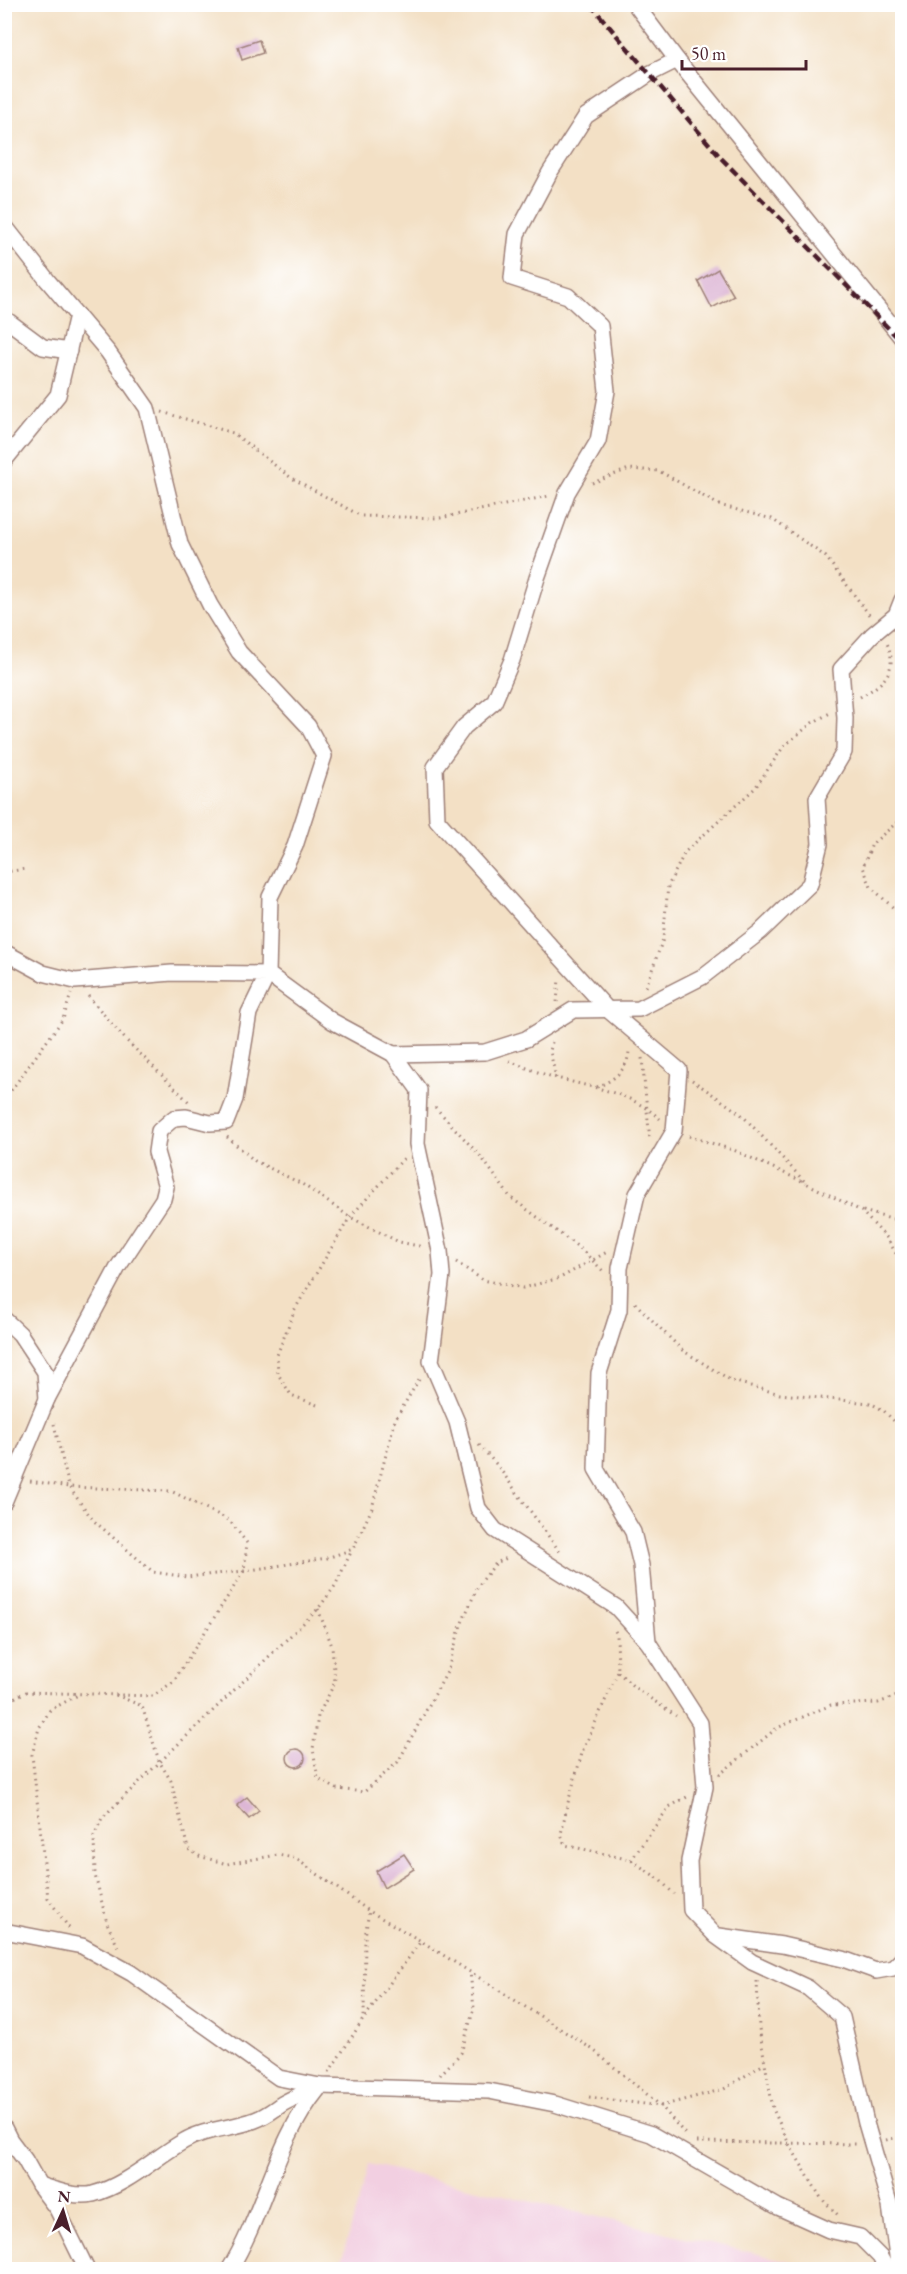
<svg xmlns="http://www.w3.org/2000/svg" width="907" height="2274" font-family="'EB Garamond',serif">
	<rect width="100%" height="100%" fill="#fff"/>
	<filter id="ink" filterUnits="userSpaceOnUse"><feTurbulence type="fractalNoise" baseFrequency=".0167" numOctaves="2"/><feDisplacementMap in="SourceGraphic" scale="12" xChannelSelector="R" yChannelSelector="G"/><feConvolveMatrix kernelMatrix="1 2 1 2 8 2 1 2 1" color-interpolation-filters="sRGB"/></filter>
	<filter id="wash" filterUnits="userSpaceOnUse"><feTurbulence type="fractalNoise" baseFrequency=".008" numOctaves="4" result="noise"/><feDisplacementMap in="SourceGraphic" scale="24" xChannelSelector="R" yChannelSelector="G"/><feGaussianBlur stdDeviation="1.35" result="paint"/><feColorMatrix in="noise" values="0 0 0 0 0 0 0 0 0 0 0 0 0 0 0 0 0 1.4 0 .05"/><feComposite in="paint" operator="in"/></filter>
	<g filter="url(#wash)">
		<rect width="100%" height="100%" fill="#f3e0c5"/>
		<polygon fill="#f2cfe1" points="369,2164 823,2269 339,2269"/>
		<g id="blocks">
			<g fill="#d9aed0">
				<polygon points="259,40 263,53 242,60 238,47"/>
				<polygon points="718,269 734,296 712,308 698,281"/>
				<circle cx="296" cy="1758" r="9"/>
				<polygon points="247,1797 259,1811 249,1819 237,1805"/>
				<polygon points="404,1854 414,1869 384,1888 376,1871"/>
			</g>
		</g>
	</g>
	<g filter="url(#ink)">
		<use href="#blocks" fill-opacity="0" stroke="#9e8078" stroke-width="1.5"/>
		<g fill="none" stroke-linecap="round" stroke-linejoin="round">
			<defs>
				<g id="minor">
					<polyline points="635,4 677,60 902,338"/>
					<polyline points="4,225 48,281 108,352 147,408 180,544 210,605 239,652 308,726 324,756 295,846 270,897 268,974 332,1021 393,1054 419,1090 417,1144 440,1251 442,1275 431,1361 457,1422 478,1508 495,1530 616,1607 648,1642 700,1723 705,1787 689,1861 691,1910 716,1936 752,1962 808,1988 842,2017 866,2123 890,2206 899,2270"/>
					<polyline points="4,318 43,347 69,351"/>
					<polyline points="4,461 58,395 77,315"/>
					<polyline points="4,952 43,973 75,981 172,973 268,974 249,1013 235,1099 226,1122 210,1123 186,1117 174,1118 159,1131 156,1152 166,1187 163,1199 118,1267 47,1399"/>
					<polyline points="393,1054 485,1052 526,1039 573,1010 639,1009 702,977 760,932 810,884 820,844 817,798 844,752 845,718 841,669 872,635 896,615 902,600"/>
					<polyline points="4,1319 20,1334 45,1372 47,1399 4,1502"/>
					<polyline points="648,1642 641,1565 633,1532 596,1469 599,1373 619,1310 620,1268 637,1194 674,1131 679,1070 608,1010 437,820 435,767 464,727 494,702 512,660 537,578 567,493 598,441 607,391 600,326 568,296 512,278 517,234 550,172 586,116 649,74 677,60"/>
					<polyline points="4,1931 82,1946 131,1973 279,2078 320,2086 489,2091 555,2104 651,2134 778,2207 829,2230 860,2237 880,2257 887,2270"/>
					<polyline points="719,1936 782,1945 843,1959 876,1971 893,1968 902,1959"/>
					<polyline points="4,2128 10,2140 25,2160 39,2185 57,2209 87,2270"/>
					<path d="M39,2185C55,2190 76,2198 93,2194C127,2185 154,2158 184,2141C206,2128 232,2129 255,2120C266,2116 273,2110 282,2104C294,2097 307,2092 320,2086"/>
					<path d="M229,2270C265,2212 275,2142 318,2089"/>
				</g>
			</defs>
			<use href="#minor" stroke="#9e8078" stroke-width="18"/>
			<g stroke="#9e8078" stroke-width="3" stroke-dasharray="1.5 4.5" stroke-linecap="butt">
				<polyline points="162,412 233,433 290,477 361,516 440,518 549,496"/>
				<polyline points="592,483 629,469 659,471 719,505 772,519 826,557 870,616"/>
				<path d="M860,697C883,684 900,671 886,641"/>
				<polyline points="902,818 872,844 863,867 871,887 902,916"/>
				<polyline points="4,872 26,869"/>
				<polyline points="646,987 663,939 668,886 685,852 755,788 784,746 812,723 830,713"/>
				<polyline points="88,996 126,1040 189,1102"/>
				<polyline points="557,1002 559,979"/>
				<polyline points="552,1042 550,1051 556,1078"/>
				<polyline points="642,1058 650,1141"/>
				<path d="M509,1061C525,1067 541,1074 557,1078C596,1089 629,1091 660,1119"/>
				<polyline points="692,1080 741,1114 806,1183 861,1211 887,1238 898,1257 902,1302"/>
				<path d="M597,1087C614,1080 629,1069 629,1049"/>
				<polyline points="4,1100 63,1019 71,994"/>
				<polyline points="435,1107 482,1158 510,1197 581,1249 605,1273"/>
				<polyline points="689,1136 736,1151 806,1183"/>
				<polyline points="227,1137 255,1161 302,1184 350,1217 399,1242 424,1247"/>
				<polyline points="863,1211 891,1219 902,1219"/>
				<polyline points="898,1257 902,1247"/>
				<polyline points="456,1262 483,1280 523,1288 560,1278 609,1251"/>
				<polyline points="635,1303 682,1350 732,1381 780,1394 870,1403 883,1410 902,1429"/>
				<polyline points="317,1405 291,1395 278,1374 277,1355 295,1309 350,1217 405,1157"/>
				<polyline points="54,1424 69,1487 93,1520 153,1572 187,1577 244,1571 327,1558 353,1549 372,1508 395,1420 421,1376"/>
				<polyline points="479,1445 497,1465 560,1552"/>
				<polyline points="318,1609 332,1646 335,1682 318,1716 313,1749 318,1779 337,1789 364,1792 398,1762 447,1672 461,1625 478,1586 496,1563 509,1557"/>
				<polyline points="615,1631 617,1634 618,1672 583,1750 567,1806 561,1834 565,1845 631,1860 659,1879 674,1894"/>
				<polyline points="618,1672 634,1687 676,1716"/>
				<polyline points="116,1695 142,1706 159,1761 171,1781 188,1849 199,1856 227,1864 277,1855 295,1858 369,1911 421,1941 592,2049 661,2106 685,2134"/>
				<polyline points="4,1703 26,1692 153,1696 173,1682 244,1571 247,1543 229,1520 171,1491 69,1487 30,1481"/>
				<polyline points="719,1775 777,1728 831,1705 878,1703 902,1694"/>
				<polyline points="631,1860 669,1807 687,1797"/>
				<polyline points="69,1928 48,1898 32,1755 39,1728 50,1710 80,1694"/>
				<polyline points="118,1947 107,1923 95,1875 94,1836 102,1818 318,1609 335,1586 352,1550"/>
				<polyline points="757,1981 759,2028 773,2109 789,2144 821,2198 838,2215"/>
				<polyline points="365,2017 421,1941"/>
				<polyline points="329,2072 364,2018 365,1937 369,1911"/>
				<polyline points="440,2075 461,2053 474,2008 470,1972"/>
				<polyline points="589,2097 661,2106 724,2089 764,2064"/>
				<polyline points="886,2140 902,2136"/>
				<polyline points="697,2142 856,2144"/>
			</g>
			<use href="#minor" stroke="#fff" stroke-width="15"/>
			<polyline stroke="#4a1f2b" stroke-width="4.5" stroke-dasharray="9 4.5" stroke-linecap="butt" points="590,4 721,158 902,342"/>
		</g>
	</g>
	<rect width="907" height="2274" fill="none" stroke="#fff" stroke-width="24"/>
	<g transform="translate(63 2211) rotate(4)" stroke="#ffffff" stroke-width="4.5" paint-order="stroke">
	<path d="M0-4.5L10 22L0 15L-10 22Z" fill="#4a1f2b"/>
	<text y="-9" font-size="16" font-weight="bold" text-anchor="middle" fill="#4a1f2b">N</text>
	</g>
	<path d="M682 60v9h124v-9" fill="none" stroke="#4a1f2b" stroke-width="3"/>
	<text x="691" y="60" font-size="18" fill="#4a1f2b" stroke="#ffffff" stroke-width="4.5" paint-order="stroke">50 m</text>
</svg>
